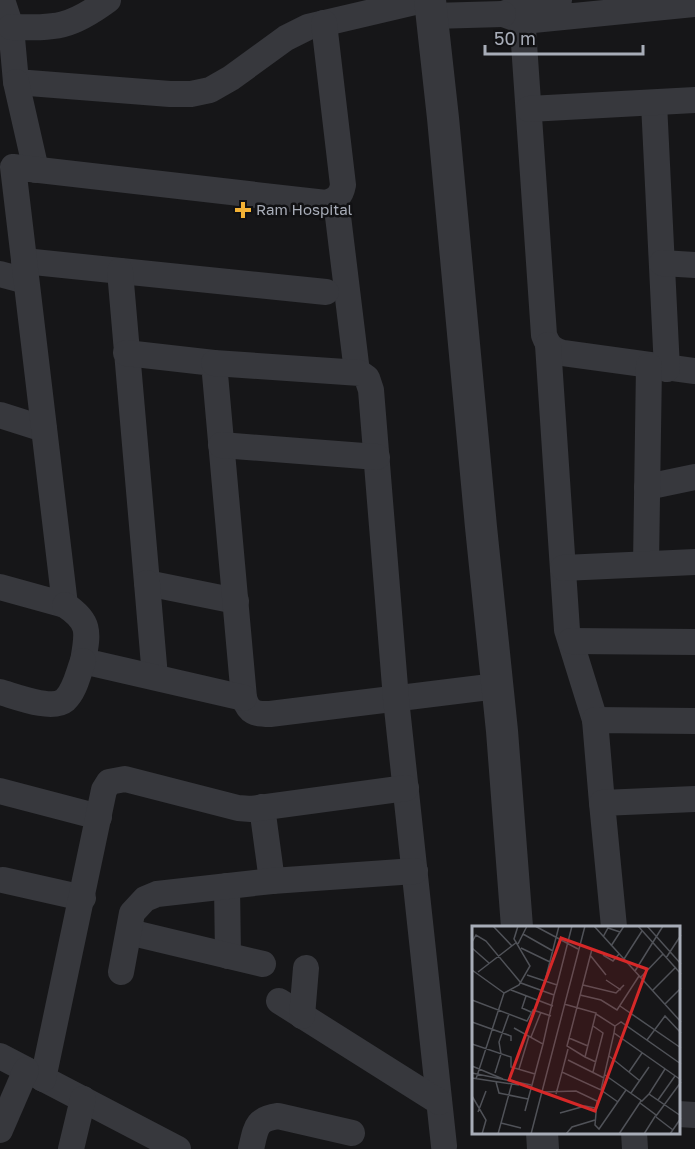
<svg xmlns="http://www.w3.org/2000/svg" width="695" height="1149" font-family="'Golos Text',sans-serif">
	<rect width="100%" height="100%" fill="#161618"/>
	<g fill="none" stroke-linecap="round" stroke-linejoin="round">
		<g stroke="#37383d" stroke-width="26">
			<polyline points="2,0 11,27 16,82 170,94 191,94 210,90 231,78 286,38 308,27 423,0"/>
			<path d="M521,0L544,335C548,346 552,350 563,353L695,371"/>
			<polyline points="559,0 522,7 503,14 523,21 695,4"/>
			<polyline points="432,16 503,14"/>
			<path d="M11,27C57,28 70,28 108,0"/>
			<polyline points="16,82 36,170"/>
			<polyline points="654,103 667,369"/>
			<polyline points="529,109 695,100"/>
			<polyline points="336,200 357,372"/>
			<polyline points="24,261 326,292"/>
			<polyline points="662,263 695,265"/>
			<polyline points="120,271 147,583 236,601"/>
			<polyline points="0,274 26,281"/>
			<polyline points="548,345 567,630 595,720"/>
			<path d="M126,353L214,363L244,698C249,713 255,714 270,714L497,686"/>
			<polyline points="214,363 360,373 367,378 371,390 396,699 444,1146"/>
			<polyline points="0,415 44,429"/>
			<polyline points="221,445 377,457"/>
			<polyline points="647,487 695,477"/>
			<polyline points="646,564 649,366"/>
			<polyline points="563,568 695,562"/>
			<polyline points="147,583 155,677"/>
			<path d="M0,587L65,605L13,167L326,203C337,199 341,196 343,185L324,23"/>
			<path d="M65,605C91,622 88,633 83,661L244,698"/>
			<polyline points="571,641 695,642"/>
			<path d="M0,692C15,696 52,711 65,700C75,691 78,674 83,661"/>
			<polyline points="0,791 99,817"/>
			<polyline points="602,803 595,720 695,721"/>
			<polyline points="262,807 272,881"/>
			<polyline points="3,880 83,898"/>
			<polyline points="227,886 228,956"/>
			<polyline points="614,927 602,803 695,799"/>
			<polyline points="129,932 263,964"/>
			<polyline points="121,972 132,913 145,899 157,894 272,881 415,871"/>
			<polyline points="279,1001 439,1102"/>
			<polyline points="302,1016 306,968"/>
			<polyline points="0,1056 178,1149"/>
			<polyline points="43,1079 104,790 109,782 125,779 238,808 251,809 406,788"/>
			<polyline points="678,1114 695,1115"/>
			<polyline points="0,1130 26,1070"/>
			<polyline points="634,1132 635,1149"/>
			<polyline points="71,1149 83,1099"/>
			<path d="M251,1149C256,1129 255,1119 278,1116L352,1133"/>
		</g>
		<g stroke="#37383d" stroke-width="32">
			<polyline points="430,0 443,118 481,527 502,731 517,927"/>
			<polyline points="542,1132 543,1149"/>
		</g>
	</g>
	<path fill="#f2b134" stroke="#111113" stroke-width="2" d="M240 201h6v6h6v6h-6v6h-6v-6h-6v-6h6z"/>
	<g text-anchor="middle" stroke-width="5" stroke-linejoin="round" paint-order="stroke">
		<g font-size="15" fill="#a8adb8" stroke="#111113" text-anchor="start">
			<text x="256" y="215">Ram Hospital</text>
		</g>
	</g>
	<g transform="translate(472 926)">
		<rect width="208" height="208" fill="#161618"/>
		<path fill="none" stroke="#505258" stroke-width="1.5" d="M21,0L40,20M63,0L106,23M87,0L73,55L85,59L100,0M122,0L209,96M166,0L209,48M175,0L209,38M51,8L81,25M131,11L136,2L148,6M0,16L4,9L14,15L49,57L82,69L85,59M46,18L55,0M139,20L152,0M0,22L17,37M49,22L78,36M118,29L134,49M131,29L141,35L147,28M194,32L209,9M152,33L170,5M0,44L32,67M163,45L191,0M6,46L45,16M55,49L73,55M168,52L191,28M134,54L149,64M111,59L144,67L152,59M39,64L81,80M180,65L204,41M108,69L129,74L145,84L167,50M54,70L50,82L59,86M0,74L55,95L61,84L79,90M92,78L124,87L113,131L124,136M193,78L209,62M148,80L209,122M124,88L143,100L142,107M0,96L39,110V115M143,100L149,96L209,138M42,102L71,118L53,185M59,111L69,86M97,112L116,120M175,114L193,90L209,107M0,118L39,131V141L63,148M71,118L82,69M137,130L168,155M113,131L95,120L120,23M96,134L132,152M0,140L31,153M47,143L57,110M193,143L177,168L209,190M90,146L96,123M121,146L131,107L121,100M157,146L170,127M0,147L59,159M23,147L29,128L27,116L37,88M133,149L170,175L177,168M0,152L47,159M4,153L32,67L47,59L58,40L42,13L46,0M24,156L27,167L56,173M129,164L146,176M70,166L104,165L125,175L123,199L127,203L154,164M159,167L177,141M84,168L90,146L129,164L142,107L209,154M0,170L14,194L10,208M186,174L203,150M168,177L184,189L172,208M6,186L14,165M88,187L113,180L123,182M184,190L209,156M184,191L201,204M29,197L49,202M26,208L40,157M59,208L113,0M94,208L100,201L123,194M147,208L169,175M198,208L209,192"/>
		<path fill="#d62828" fill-opacity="0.15" stroke="#d62828" stroke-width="3" d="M89,12L175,43L123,185L37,154Z"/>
		<rect width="208" height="208" fill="none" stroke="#a8adb8" stroke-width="3"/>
	</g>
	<path d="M485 45v9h158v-9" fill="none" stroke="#a8adb8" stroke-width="3"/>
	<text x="494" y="45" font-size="18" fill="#a8adb8" stroke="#111113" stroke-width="4.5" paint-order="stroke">50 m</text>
</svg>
